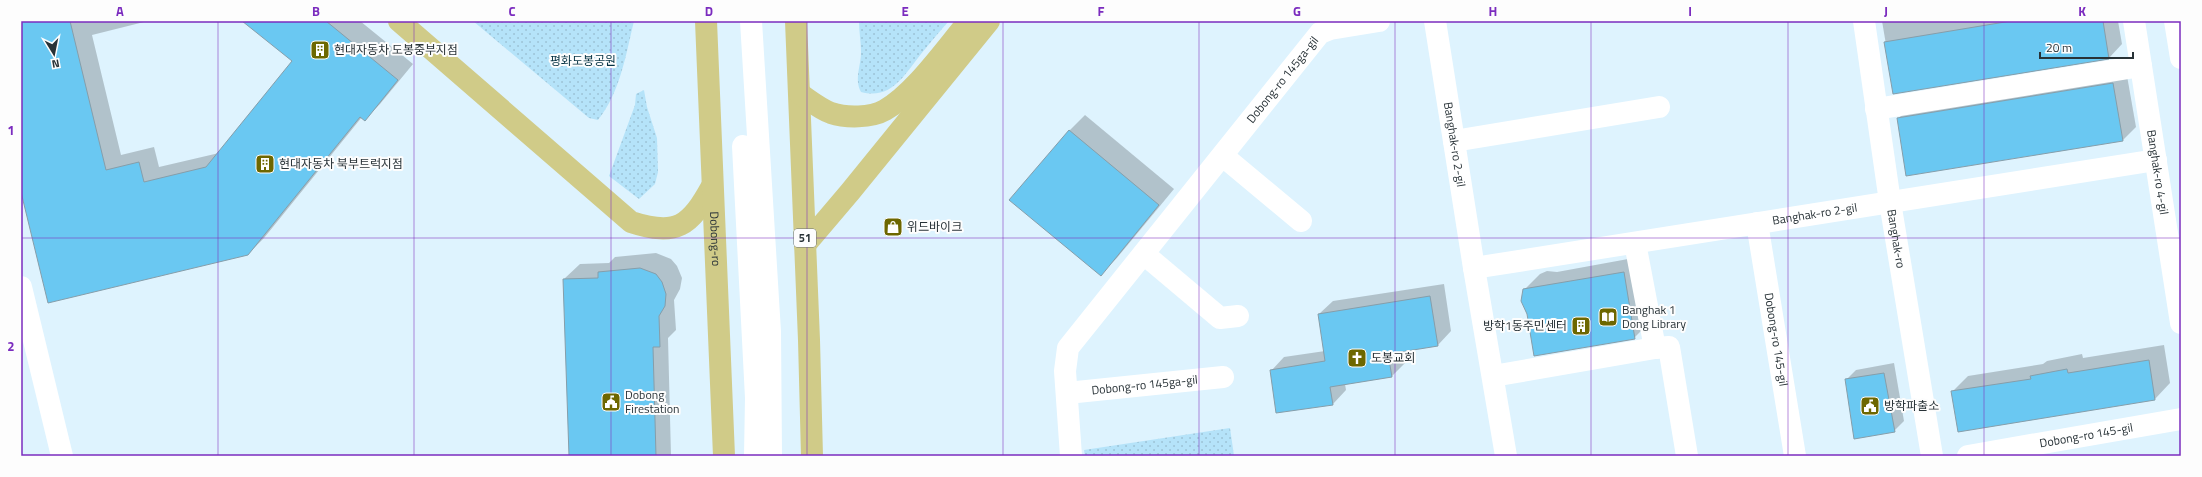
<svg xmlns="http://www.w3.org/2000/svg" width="2202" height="477" font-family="'Titillium Web','Noto Sans KR',sans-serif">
	<defs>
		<pattern id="park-dots" width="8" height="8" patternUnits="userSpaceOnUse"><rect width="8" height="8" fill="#b5e3f9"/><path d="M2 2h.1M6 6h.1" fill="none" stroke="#9cc3d6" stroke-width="1.8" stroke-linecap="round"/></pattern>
	</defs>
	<rect width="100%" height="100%" fill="#def3fe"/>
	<g fill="url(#park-dots)">
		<path d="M473,21H634C626,54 620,93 598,120L589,118Z"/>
		<path d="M859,21H949C939,32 930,43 921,54C904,75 892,100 861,92C854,78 861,67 861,52C861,42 859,32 859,21Z"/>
		<polygon points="644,90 647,107 657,138 658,172 655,184 639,199 609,176 635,105 636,94"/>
		<polygon points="1230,428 1234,456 1085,456 1084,450"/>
	</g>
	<g fill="#0003">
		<polygon points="21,21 148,21 92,35 121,155 154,147 159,167 219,153 293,61 243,21 360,21 413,64 380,104 365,119 362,117 264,238 248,254 21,188"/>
		<polygon points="1882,21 2118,21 2122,44 2109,58 1894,92"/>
		<polygon points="2126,70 2136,127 2123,140 1898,119 1911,105"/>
		<polygon points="1085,115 1174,189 1116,259 1100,274 1069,131"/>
		<polygon points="656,253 671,259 677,266 682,278 680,289 674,300 676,330 668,338 671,456 570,456 564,279 580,264 609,263 615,257"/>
		<polygon points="1639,257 1650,322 1634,338 1524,290 1540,274 1547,271 1557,272"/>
		<polygon points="1444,284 1451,331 1438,345 1403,350 1405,363 1391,377 1345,384 1346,390 1333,404 1271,371 1284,357 1325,351 1319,314 1333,301"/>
		<polygon points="2164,345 2170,383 2155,399 1952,392 1968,376 2043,364 2047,361 2082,354 2083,358"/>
		<polygon points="1894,363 1904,421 1894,431 1846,380 1856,370"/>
	</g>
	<g fill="#6ac8f2" stroke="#869eaa">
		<polygon points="21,21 70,21 106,170 139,162 144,182 206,167 292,61 242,21 326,21 398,80 365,121 360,117 248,255 48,303 21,192"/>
		<polygon points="2011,21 2103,21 2109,59 1893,94 1884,42"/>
		<polygon points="2113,83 2123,141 1906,176 1897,118"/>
		<polygon points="1069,130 1159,205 1101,276 1009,200"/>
		<polygon points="640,268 656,274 662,282 666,294 665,306 659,316 660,347 653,347 656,456 569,456 563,279 598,278 598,272"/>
		<polygon points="1624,272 1635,339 1534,356 1527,314 1521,301 1523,289"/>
		<polygon points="1430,296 1438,346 1388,354 1392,377 1330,387 1333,405 1276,413 1270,370 1325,361 1318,314"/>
		<polygon points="2149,360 2155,400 1958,432 1951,391 2031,379 2030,376 2067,369 2068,373"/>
		<polygon points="1884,373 1895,432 1854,439 1845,379"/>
	</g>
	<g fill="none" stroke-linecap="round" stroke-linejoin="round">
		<g stroke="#fff" stroke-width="22">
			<polyline points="751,21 770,332 771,456"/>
			<path id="s1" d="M1435,21L1474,268L1506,456"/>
			<path id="s2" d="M1864,21L1890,202L1932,456"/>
			<path id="s3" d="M2134,21L2181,323"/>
			<polyline points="2175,21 2181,58"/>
			<polyline points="1876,109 2141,66"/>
			<polyline points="1454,141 1659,107"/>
			<polyline points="743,146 756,398 755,456"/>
			<polyline points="1223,156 1301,221"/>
			<path id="s4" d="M1757,223L1795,456"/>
			<polyline points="1635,243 1655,348 1669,347 1687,456"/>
			<polyline points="1144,254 1220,318 1238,316"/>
			<path id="s5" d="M1474,268L2156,160"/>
			<polyline points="21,287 62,456"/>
			<polyline points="1493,376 1655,348"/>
			<path id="s6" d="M1067,393L1223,377"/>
			<path id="s7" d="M1071,456L1065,371L1068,348L1320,33L1330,29L1379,21"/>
			<path id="s8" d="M1968,456L2181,419"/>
		</g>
		<g stroke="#d0cb88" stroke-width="22">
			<path d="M399,21L631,222C677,237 690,226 712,186"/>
			<path id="s9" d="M706,21L724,456"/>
			<polyline points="796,21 809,340 812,456"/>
			<path d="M800,94C809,100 820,109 831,113C846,118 871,118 885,110C915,93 946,48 969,21"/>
			<polyline points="805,245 850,192 989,21"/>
		</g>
	</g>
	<path fill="none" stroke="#7b2cbf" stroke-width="1" stroke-opacity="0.55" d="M218,21V456M414,21V456M611,21V456M807,21V456M1003,21V456M1199,21V456M1395,21V456M1591,21V456M1788,21V456M1984,21V456M21,238H2181"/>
	<defs>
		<symbol id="building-square" viewBox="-11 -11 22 22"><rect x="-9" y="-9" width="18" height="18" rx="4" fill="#6d6700" stroke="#fdfdfd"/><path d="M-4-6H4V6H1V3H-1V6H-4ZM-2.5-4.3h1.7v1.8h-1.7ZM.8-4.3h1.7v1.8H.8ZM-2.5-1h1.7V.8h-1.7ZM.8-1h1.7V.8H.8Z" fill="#fff"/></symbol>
		<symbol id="shop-square" viewBox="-11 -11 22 22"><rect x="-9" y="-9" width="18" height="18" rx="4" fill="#6d6700" stroke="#fdfdfd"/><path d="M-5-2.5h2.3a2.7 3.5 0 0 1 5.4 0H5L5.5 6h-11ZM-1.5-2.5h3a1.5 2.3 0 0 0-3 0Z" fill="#fff"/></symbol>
		<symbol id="library-square" viewBox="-11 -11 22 22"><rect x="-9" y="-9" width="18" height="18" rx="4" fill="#6d6700" stroke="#fdfdfd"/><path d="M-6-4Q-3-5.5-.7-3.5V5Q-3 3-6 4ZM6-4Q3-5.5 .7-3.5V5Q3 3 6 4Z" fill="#fff"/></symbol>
		<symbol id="church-square" viewBox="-11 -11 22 22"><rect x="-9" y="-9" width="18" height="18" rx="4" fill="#6d6700" stroke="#fdfdfd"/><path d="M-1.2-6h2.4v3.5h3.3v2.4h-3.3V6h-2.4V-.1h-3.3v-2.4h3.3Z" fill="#fff"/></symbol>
		<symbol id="civic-square" viewBox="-11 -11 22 22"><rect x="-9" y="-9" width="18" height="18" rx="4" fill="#6d6700" stroke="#fdfdfd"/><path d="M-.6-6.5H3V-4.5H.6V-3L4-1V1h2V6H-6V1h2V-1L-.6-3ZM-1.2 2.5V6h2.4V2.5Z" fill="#fff"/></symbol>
	</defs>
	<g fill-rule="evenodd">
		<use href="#building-square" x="309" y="39" width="22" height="22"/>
		<use href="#building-square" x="254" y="153" width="22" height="22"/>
		<use href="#shop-square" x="882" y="216" width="22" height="22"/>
		<use href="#library-square" x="1597" y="306" width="22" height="22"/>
		<use href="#building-square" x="1570" y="315" width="22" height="22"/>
		<use href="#church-square" x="1346" y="347" width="22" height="22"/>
		<use href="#civic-square" x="600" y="391" width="22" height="22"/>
		<use href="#civic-square" x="1859" y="395" width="22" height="22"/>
	</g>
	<g text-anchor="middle" stroke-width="4" stroke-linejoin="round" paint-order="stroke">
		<rect fill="#fdfdfd" stroke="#686f72" stroke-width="1" x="794" y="229" width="22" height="18" rx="3"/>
		<g font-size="11" font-weight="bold" fill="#283237">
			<text x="805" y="242">51</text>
		</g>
		<g font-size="12" fill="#283237" stroke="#fdfdfd" text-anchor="start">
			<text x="334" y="54">현대자동차 도봉중부지점</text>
			<text x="279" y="168">현대자동차 북부트럭지점</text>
			<text x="907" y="231">위드바이크</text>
			<text x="1622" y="314">Banghak 1<tspan x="1622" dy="14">Dong Library</tspan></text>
			<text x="1567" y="330" text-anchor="end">방학1동주민센터</text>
			<text x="1371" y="362">도봉교회</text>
			<text x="625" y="399">Dobong<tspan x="625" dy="14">Firestation</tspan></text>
			<text x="1884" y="410">방학파출소</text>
		</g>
		<g font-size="12" fill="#073445" stroke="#fdfdfd">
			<text x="583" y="65">평화도봉공원</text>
		</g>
		<g font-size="12" fill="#283237" stroke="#fdfdfd">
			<text dy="4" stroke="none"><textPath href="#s7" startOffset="452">Dobong-ro 145ga-gil</textPath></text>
			<text dy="4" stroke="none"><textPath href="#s1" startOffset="125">Banghak-ro 2-gil</textPath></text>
			<text dy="4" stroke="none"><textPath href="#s3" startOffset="153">Banghak-ro 4-gil</textPath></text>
			<text dy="4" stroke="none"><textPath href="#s5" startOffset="345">Banghak-ro 2-gil</textPath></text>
			<text dy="4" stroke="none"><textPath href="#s9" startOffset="218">Dobong-ro</textPath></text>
			<text dy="4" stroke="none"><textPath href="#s2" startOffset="220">Banghak-ro</textPath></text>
			<text dy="4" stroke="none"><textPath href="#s4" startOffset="118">Dobong-ro 145-gil</textPath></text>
			<text dy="4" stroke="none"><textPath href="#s6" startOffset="78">Dobong-ro 145ga-gil</textPath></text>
			<text dy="4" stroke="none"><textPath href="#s8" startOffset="120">Dobong-ro 145-gil</textPath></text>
		</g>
	</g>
	<rect width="2202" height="477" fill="none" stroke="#fdfdfd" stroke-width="44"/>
	<g transform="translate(54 54) rotate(170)" stroke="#fdfdfd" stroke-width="3" paint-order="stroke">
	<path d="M0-3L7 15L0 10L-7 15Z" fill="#283237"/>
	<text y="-6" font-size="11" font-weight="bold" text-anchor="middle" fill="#283237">N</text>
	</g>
	<path d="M2040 52v6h93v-6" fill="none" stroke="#283237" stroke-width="2"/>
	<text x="2046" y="52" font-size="12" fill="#283237" stroke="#fdfdfd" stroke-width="3" paint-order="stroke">20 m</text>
	<rect x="22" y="22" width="2158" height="433" fill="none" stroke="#7b2cbf" stroke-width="1.5"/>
	<g font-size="13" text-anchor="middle" font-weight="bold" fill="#7b2cbf">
		<text x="120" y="16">A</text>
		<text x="316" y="16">B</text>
		<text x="512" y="16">C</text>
		<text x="709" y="16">D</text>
		<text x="905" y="16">E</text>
		<text x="1101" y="16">F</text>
		<text x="1297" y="16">G</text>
		<text x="1493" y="16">H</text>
		<text x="1690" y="16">I</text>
		<text x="1886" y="16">J</text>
		<text x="2082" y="16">K</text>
		<text x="11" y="135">1</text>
		<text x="11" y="351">2</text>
	</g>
</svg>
